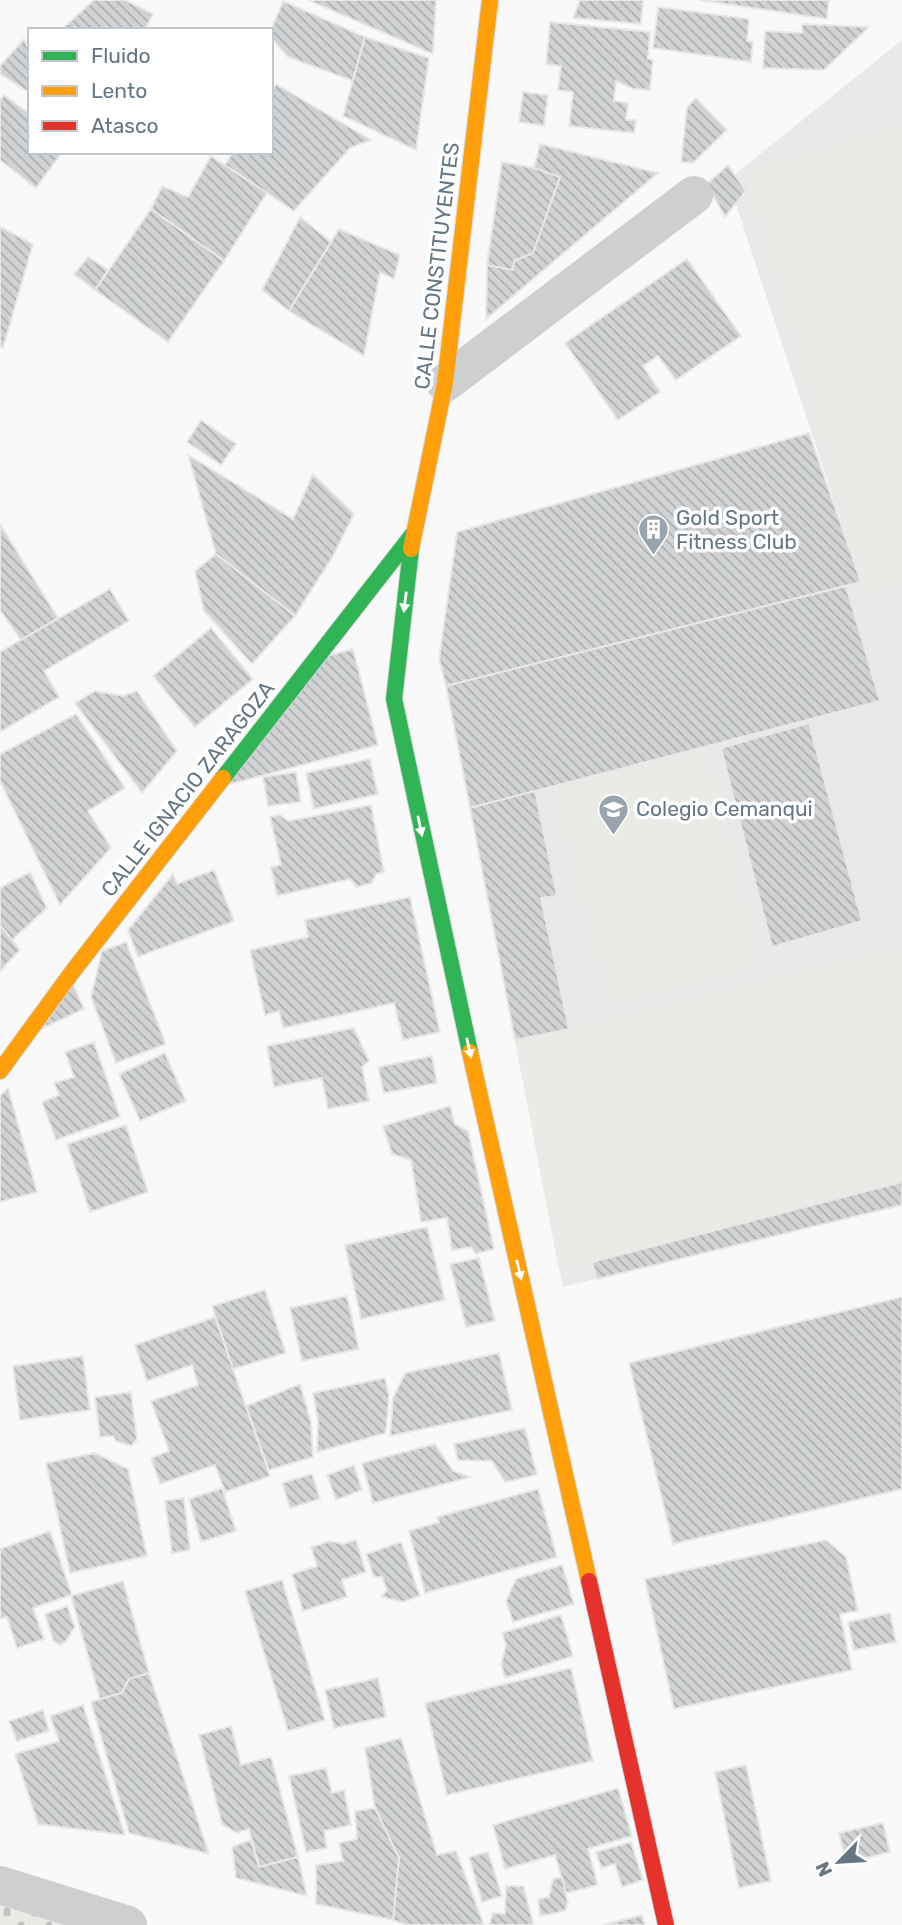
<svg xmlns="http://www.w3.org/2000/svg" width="902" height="1925" font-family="Rubik,sans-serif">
	<defs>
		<pattern id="cemetery-stones" width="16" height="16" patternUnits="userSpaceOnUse" patternTransform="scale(1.75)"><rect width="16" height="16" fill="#e8ebe6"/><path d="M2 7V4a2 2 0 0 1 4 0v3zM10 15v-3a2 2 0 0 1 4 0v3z" fill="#c0c3c0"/></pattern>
		<pattern id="building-back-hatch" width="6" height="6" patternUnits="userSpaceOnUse" patternTransform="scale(1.75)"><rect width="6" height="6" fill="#d0d2d3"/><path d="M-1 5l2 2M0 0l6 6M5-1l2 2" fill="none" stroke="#acafb1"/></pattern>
	</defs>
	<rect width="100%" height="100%" fill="#f9f9f9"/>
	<polygon fill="#e8e9e9" points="902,40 902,1205 563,1287 446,686 861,582 728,180"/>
	<g fill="#e8ebe6">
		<polygon points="902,126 902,582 864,592 743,168"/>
		<polygon points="708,749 760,966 608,1005 551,787"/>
		<polygon points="902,947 902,1182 559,1270 515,1040"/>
	</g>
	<polygon fill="url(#cemetery-stones)" points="0,1903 74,1925 0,1925"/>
	<g fill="url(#building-back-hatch)" stroke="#e8e8e8" stroke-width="2">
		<polygon points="94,0 125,0 153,14 145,30 61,30"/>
		<polygon points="308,0 436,0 433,54"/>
		<polygon points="580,0 643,0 641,24 573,18"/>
		<polygon points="699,0 829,0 827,19"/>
		<polygon points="283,1 365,37 353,81 288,57 271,38 271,30"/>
		<polygon points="658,7 749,19 747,41 753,42 751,62 653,48"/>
		<polygon points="550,22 650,32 648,59 653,60 650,90 634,89 616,81 614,101 628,103 626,120 636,120 634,133 569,126 573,92 558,90 561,66 546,64"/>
		<polygon points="802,24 869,27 824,70 763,68 765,31 802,33"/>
		<polygon points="365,37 429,58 416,150 343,116"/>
		<polygon points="24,39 30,52 30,93 0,74 0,66"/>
		<polygon points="276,84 371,140 350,148 294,211 225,165 233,152 271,152 271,92"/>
		<polygon points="523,92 548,95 544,126 519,122"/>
		<polygon points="4,95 30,114 30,152 62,152 36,188 0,160 0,100"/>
		<polygon points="696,98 727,130 693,163 681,162 687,107"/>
		<polygon points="540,144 658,173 486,319 487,265 502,162 534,168"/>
		<polygon points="211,156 267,193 224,261 151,209 162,186 188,197"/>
		<polygon points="502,162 534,168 560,177 533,253 514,261 513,270 487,265"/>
		<polygon points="728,165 746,191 725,217 707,184"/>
		<polygon points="151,209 224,261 168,342 95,290"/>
		<polygon points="300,217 331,242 289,311 262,290"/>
		<polygon points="0,227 33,244 3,348 0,347"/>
		<polygon points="339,229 400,255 394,279 380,272 364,356 289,311"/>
		<polygon points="88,257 108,270 95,290 74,274"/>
		<polygon points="687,259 741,336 676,380 658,356 643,366 660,392 618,420 565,343"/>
		<polygon points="201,420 236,444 221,465 187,442"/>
		<polygon points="809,433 861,582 446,686 439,659 457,532"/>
		<polygon points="188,455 293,519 313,474 354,514 333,556 295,616 216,554"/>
		<polygon points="0,524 58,618 21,640 0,610"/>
		<polygon points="216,554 295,616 252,664 204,611 195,571"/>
		<polygon points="846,586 880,701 470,808 446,686"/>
		<polygon points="110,589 129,621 44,671 59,697 0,732 0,652"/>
		<polygon points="211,628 253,679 195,727 153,676"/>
		<polygon points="353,649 378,745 223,786 327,656"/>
		<polygon points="95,691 123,696 137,691 177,751 142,793 75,703"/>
		<polygon points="76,714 125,788 88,811 111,848 60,905 0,781 0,754"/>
		<polygon points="809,723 862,921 772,947 721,748"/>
		<polygon points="370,759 378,794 314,809 306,773"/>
		<polygon points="296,772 301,802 268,806 263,777"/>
		<polygon points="535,791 557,896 541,898 569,1029 515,1040 470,808"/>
		<polygon points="371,805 384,872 376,874 372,883 357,887 350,879 277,896 271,867 281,865 270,817 280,815 288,821"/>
		<polygon points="214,870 234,921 138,957 128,930 173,874 177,884"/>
		<polygon points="30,872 47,908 12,940 0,925 0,888"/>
		<polygon points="410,897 440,1032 403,1040 394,1003 283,1028 279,1011 265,1015 250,950 308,937 305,920"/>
		<polygon points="0,925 20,950 0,971"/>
		<polygon points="126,942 166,1044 116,1063 91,997 102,951"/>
		<polygon points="73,984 84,1009 41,1029"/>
		<polygon points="354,1028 369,1061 362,1067 369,1101 328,1109 322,1078 274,1087 267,1046"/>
		<polygon points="94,1042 120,1117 56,1140 42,1102 59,1095 54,1083 74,1077 65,1052"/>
		<polygon points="165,1053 186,1101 140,1121 119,1074"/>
		<polygon points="432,1056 437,1083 384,1093 378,1067"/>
		<polygon points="8,1088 37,1192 0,1202 0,1096"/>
		<polygon points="450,1106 455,1124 468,1131 494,1249 476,1254 471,1247 452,1250 447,1218 421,1222 411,1160 392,1154 383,1126"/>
		<polygon points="126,1125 148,1192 90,1212 67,1144"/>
		<polygon points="902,1182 902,1205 597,1279 592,1262"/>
		<polygon points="427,1227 445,1300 361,1319 345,1245"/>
		<polygon points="479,1258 495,1321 466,1327 450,1264"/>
		<polygon points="265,1290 286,1353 233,1369 212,1306"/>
		<polygon points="347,1296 359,1349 302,1361 290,1308"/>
		<polygon points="902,1297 902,1489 673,1544 629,1363"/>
		<polygon points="215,1317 270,1476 225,1492 215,1465 160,1484 151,1458 169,1451 151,1401 198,1385 192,1365 147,1381 135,1345"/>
		<polygon points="499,1353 512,1410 390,1436 393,1398 405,1373"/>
		<polygon points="83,1356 90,1410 20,1420 13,1366"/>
		<polygon points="385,1378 389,1396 386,1433 317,1452 318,1421 313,1393"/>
		<polygon points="300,1384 311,1422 313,1457 269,1470 246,1406"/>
		<polygon points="131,1392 137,1440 131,1446 116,1441 113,1436 100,1437 95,1397"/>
		<polygon points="525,1428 537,1475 505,1482 492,1461 458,1460 454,1444"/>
		<polygon points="435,1444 453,1471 471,1477 373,1503 362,1463"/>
		<polygon points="95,1453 128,1469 147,1556 70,1573 46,1463"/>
		<polygon points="354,1465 362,1490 336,1500 327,1475"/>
		<polygon points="312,1474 320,1499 290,1508 282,1483"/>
		<polygon points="222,1488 236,1531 201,1542 189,1499"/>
		<polygon points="538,1489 557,1557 425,1593 409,1531 439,1522 437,1517"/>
		<polygon points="184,1498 190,1550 172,1553 165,1501"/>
		<polygon points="50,1531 72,1595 33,1608 44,1639 17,1648 7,1617 0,1619 0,1549"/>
		<polygon points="356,1540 366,1572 342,1580 347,1597 303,1611 292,1574 317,1566 311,1547 330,1541 343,1544"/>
		<polygon points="826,1540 846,1557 858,1611 840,1614 852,1670 674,1709 645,1579"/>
		<polygon points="401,1542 420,1596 403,1602 381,1597 387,1590 382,1577 374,1577 366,1554"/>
		<polygon points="562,1565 574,1604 513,1622 506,1601 516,1579"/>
		<polygon points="282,1580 325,1720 288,1731 245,1591"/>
		<polygon points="123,1581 149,1673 129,1679 122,1693 100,1699 71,1596"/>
		<polygon points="67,1606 75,1627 67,1640 60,1645 53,1640 45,1614"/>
		<polygon points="890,1613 896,1642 854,1650 848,1622"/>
		<polygon points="561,1615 573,1656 505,1678 501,1664 506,1645 502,1633"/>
		<polygon points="571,1668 593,1761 447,1795 425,1703"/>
		<polygon points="149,1673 209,1854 129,1833 91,1702 122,1693 129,1679"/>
		<polygon points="378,1678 386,1717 334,1728 325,1690"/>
		<polygon points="83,1705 125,1835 38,1824 15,1754 59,1741 50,1716"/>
		<polygon points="43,1710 49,1731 17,1741 9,1721"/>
		<polygon points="231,1726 241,1765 271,1757 298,1857 259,1867 249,1829 237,1833 222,1824 199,1735"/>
		<polygon points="401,1738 437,1855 456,1851 484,1925 406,1925 393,1920 399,1858 375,1808 365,1748"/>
		<polygon points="746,1765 771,1881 739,1888 715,1772"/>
		<polygon points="326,1768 332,1793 344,1790 351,1825 324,1831 327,1848 306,1852 289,1776"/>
		<polygon points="618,1788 632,1836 588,1849 598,1885 566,1893 555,1855 505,1869 493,1825"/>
		<polygon points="375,1808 399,1858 393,1920 316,1904 316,1865 343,1861 339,1843 357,1839 355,1811"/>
		<polygon points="883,1823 890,1852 846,1863 839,1833"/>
		<polygon points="251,1840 259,1867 298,1857 307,1896 236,1878 232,1847"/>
		<polygon points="631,1842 643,1880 622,1887 615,1864 601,1868 596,1852"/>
		<polygon points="488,1852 502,1896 482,1902 469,1857"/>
		<polygon points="562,1877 568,1903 565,1911 540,1916 538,1899 549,1897 553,1879"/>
		<polygon points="506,1886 523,1886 534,1925 489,1925 493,1913 505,1914"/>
		<polygon points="642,1915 645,1925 603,1925"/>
	</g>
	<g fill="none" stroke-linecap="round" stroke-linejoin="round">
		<defs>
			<g id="fast">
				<polyline points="411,549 394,699 470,1052"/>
				<polyline points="223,778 413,534"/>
			</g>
			<g id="slow">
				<polyline points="411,549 445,383 490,0"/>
				<polyline points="470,1052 589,1581"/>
				<polyline points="0,1071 73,971 223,778"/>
			</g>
			<polyline id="jam" points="589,1581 666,1925"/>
		</defs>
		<use href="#fast" stroke="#d5d6d7" stroke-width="18"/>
		<use href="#slow" stroke="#d5d6d7" stroke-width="18"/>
		<use href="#jam" stroke="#d5d6d7" stroke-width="18"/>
		<g stroke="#cecfd0" stroke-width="38">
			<polyline points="445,383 694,195"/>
			<polyline points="0,1885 128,1925"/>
		</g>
		<use href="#fast" stroke="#30b455" stroke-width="16"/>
		<use href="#slow" stroke="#ff9f0a" stroke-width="16"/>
		<use href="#jam" stroke="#e5322d" stroke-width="16"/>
	</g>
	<defs><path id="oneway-solid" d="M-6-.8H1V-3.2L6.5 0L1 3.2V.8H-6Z" transform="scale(1.75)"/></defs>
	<g fill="#fff">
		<use href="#oneway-solid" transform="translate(405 602) rotate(97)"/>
		<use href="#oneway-solid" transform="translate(420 826) rotate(78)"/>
		<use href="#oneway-solid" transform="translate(469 1048) rotate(77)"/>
		<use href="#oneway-solid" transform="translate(519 1270) rotate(77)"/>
	</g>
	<defs>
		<symbol id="building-pin" viewBox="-11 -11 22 30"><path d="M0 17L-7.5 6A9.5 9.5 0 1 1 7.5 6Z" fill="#99a4ac" stroke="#fff"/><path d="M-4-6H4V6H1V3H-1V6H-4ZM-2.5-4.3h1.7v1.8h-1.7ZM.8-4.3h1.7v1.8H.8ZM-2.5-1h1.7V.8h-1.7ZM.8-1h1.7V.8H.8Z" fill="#fff"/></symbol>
		<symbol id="school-pin" viewBox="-11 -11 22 30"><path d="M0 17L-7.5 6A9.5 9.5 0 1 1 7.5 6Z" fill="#99a4ac" stroke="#fff"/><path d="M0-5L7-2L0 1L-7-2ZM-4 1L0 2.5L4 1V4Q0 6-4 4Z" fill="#fff"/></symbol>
	</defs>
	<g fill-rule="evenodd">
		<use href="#building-pin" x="636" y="512" width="35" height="47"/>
		<use href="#school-pin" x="596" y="792" width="35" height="47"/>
	</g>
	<g text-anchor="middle" stroke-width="7" stroke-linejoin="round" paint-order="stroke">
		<g font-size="21" fill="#657683" stroke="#fff">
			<text transform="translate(437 266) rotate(-83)" y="7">CALLE CONSTITUYENTES</text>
			<text transform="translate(188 789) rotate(-52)" y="7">CALLE IGNACIO ZARAGOZA</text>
		</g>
		<g font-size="21" fill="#657683" stroke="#fff" text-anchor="start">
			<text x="676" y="525">Gold Sport<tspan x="676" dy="24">Fitness Club</tspan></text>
			<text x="636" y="816">Colegio Cemanqui</text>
		</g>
	</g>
	<rect x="28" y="28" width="245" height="126" fill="#ffffff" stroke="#c1c8cd" stroke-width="2"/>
	<rect x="42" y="51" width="35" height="10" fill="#30b455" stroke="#c1c8cd" stroke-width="2"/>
	<text x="91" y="63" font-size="21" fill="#657683">Fluido</text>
	<rect x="42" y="86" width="35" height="10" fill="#ff9f0a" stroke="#c1c8cd" stroke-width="2"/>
	<text x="91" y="98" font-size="21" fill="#657683">Lento</text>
	<rect x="42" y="121" width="35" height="10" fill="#e5322d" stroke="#c1c8cd" stroke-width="2"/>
	<text x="91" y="133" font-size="21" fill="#657683">Atasco</text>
	<g transform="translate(839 1862) rotate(245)" stroke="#ffffff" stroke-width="5" paint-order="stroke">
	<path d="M0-5L12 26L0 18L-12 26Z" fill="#657683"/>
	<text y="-10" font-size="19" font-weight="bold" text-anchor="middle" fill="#657683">N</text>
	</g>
</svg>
